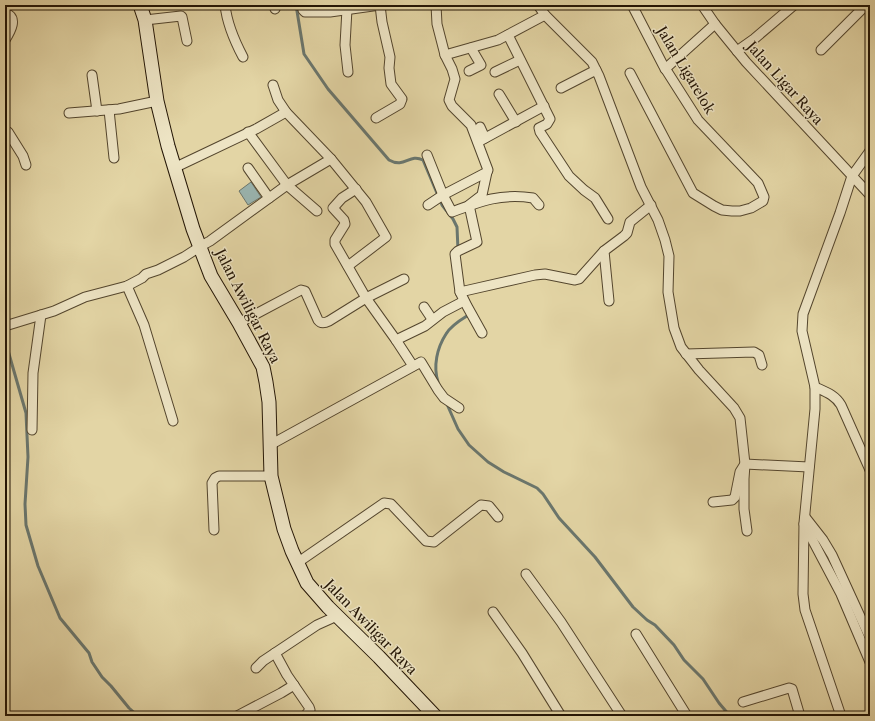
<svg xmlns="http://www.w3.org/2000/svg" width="875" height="721" font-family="'Libre Caslon Text',serif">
	<rect width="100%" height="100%" fill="#e3d5a5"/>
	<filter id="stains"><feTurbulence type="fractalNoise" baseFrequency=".005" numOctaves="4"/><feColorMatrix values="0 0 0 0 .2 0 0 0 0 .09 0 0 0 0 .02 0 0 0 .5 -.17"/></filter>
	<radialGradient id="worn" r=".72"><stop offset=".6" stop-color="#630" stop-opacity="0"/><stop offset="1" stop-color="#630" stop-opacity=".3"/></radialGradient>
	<polygon fill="#9ab6b2" stroke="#6a766d" points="251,182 261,197 248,205 239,191"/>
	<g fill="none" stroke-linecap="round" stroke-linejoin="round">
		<g stroke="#6a766d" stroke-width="3">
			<path d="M296,5L304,54L328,89L389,160C405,169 409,153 423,160L442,205L453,219L457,227L458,250"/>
			<polyline points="5,340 26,413 28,457 25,504 26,525 38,566 60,618 89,653 92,662 102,677 111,686 129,708 138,716"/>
			<path d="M438,382C433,366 437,348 446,334C451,325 462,319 470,314"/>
			<polyline points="446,402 458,429 469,445 488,462 504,472 537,488 543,494 559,518 595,557 633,607 647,620 655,625 674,645 684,660 703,679 719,703 730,716"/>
		</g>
		<defs>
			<g id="street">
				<path d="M225,5C227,24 234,40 243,57"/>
				<polyline points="274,5 275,9"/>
				<polyline points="302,5 303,10 305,12 330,12 380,5"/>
				<polyline points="538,5 545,15 592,62 599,76 641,187 658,220 665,240 669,256 668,292 674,328 681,347 699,370 734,408 740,418 745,464 744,479 744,509 747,531"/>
				<polyline points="702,5 715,24 746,62 870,195"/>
				<polyline points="347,9 345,45 348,72"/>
				<path d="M5,13C19,17 10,32 5,40"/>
				<polyline points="145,20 181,16 182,17 187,41"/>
				<polyline points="508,35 550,119 547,124 539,128 540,132 569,176 584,190 595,198 608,219"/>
				<polyline points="821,50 866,5"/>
				<polyline points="737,51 754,39 794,5"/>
				<polyline points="445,55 498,40 545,15"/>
				<polyline points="665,69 715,24"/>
				<polyline points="469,71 481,65 471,48"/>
				<polyline points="495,72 520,60"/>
				<polyline points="630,73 693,193 714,206 722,210 732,211 740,211 751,208 763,201 764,197 758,183 698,120 663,65 632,5"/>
				<polyline points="92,75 97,111"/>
				<polyline points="561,88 596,70"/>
				<polyline points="499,94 516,122"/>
				<polyline points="109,110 114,158"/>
				<polyline points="69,113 119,109 157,101"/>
				<polyline points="376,118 400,104 402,99 391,84 389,68 390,57 382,22 380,5"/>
				<polyline points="480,127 485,138"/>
				<polyline points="8,132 23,156 26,165"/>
				<polyline points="248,132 287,185 317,211"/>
				<polyline points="478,142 544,106"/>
				<path d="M427,155L443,195L452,212C481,201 502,193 533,198L539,205"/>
				<polyline points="331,159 366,202 386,237 348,266"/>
				<polyline points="174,168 256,129 286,112"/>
				<polyline points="248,168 269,198"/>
				<polyline points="356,189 342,198 333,208 344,220 345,224 335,240 335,244 366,298 396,340 413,366"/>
				<polyline points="428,205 443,195 487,172 488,170 471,125 452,106 449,100 455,79 452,69 445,55 437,24 436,5"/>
				<polyline points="127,286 144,325 173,421"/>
				<polyline points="460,292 535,275 545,274 575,280 579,279 604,251"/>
				<polyline points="609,301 604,251 624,236 627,233 630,222 651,205"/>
				<polyline points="424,307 432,319"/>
				<path d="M239,323L301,290L305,291L318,320C321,324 325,323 329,321L366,298L404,279"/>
				<polyline points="5,326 54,311 85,297 127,286 142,278 146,274 158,270 184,257 201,246 210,241 287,185 331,159 286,112 278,100 273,85"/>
				<polyline points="482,333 467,306 460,292 455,254 458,251 477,242 469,205 482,195 487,172"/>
				<polyline points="396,340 425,326 443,312 464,301"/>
				<polyline points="686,354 754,352 759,355 762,365"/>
				<path d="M815,387C826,392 835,395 841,405L870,470"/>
				<polyline points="32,430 33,373 41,315"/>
				<polyline points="270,445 421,362 438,390 444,398 459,408"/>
				<polyline points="713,502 732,500 735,497 740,472 745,464 809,467"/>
				<polyline points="805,517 823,540 832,555 870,638"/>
				<polyline points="804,524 841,594 870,662"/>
				<polyline points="214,530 212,483 215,478 219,476 271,476"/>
				<polyline points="297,563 384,503 391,504 426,541 434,542 481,505 489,506 498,517"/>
				<polyline points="526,574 561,622 622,716"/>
				<polyline points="493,612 522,653 561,716"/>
				<polyline points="636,634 687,716"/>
				<polyline points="275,653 287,675 309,707 310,710 305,716"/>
				<polyline points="256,668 263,661 317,625 337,616"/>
				<polyline points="743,702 789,688 792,689 800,716"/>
				<polyline points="237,716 281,693 294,685"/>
				<polyline points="841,716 805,610 803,594 804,523 815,409 815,387 802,331 803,314 840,213 852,176 870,151"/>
			</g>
			<polyline id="secondary" points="140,5 145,20 157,101 168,146 193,229 211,276 239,323 263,367 266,382 269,402 271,476 284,529 292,551 307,583 328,607 379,657 435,716"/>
		</defs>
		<use href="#street" stroke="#53452d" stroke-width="11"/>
		<use href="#secondary" stroke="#231505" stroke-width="15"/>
		<use href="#street" stroke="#ede4c4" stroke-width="9"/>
		<use href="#secondary" stroke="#ede4c4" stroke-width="13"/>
	</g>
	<g text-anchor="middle" stroke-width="3" stroke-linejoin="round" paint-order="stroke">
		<g font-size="14" fill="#231505" stroke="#ede4c4">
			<text transform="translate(686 70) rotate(59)" y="5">Jalan Ligarelok</text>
			<text transform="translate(785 83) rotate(48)" y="5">Jalan Ligar Raya</text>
			<text transform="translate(248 306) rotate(63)" y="5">Jalan Awiligar Raya</text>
			<text transform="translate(371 627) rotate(46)" y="5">Jalan Awiligar Raya</text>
		</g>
	</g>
	<rect width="875" height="721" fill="none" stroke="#e3d5a5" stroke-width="20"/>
	<rect x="6" y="6" width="863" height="709" fill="none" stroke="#231505" stroke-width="2"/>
	<rect x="10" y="10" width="855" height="701" fill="none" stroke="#231505"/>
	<rect width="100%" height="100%" filter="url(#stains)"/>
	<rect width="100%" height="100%" fill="url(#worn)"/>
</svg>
